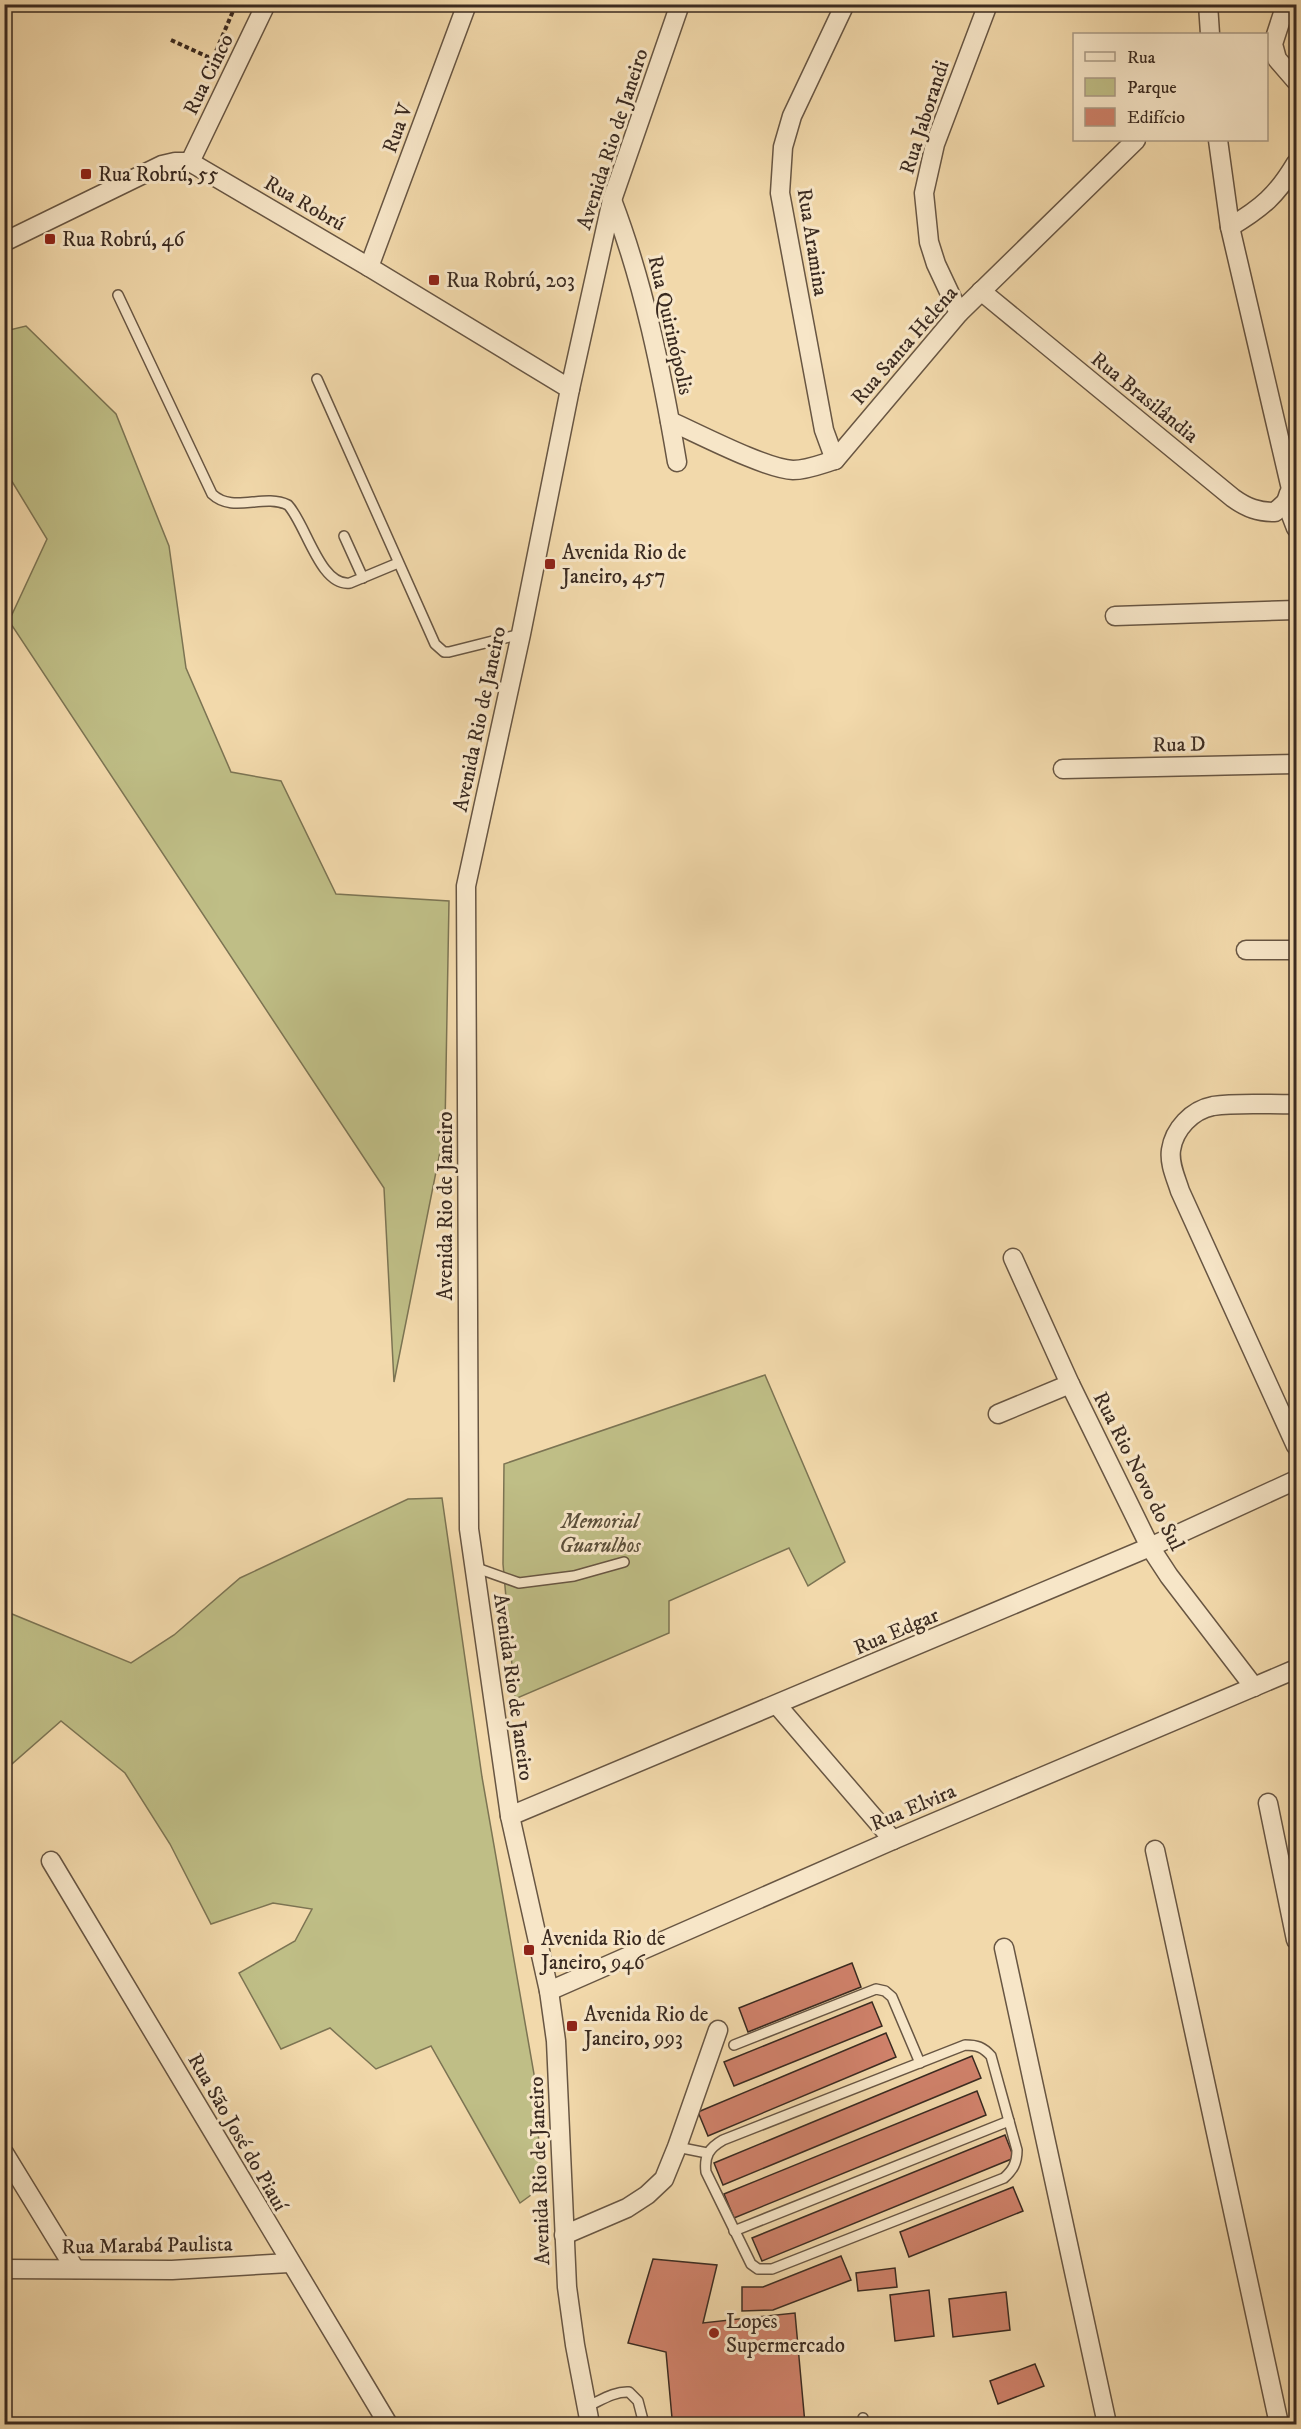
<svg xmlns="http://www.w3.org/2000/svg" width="1301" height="2429" font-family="'IM FELL DW Pica',serif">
	<rect width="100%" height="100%" fill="#f2d9ab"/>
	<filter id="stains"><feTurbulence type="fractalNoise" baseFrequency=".00333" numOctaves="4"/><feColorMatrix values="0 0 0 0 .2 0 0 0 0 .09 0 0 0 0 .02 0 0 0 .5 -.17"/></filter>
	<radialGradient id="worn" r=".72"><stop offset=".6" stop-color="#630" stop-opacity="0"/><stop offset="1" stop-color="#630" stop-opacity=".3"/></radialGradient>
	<g fill="#bfbe86" stroke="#7c7453" stroke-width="1.5">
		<polygon points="26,326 116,414 169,546 186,668 231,772 281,781 336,894 449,901 445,1127 394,1382 384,1188 9,621 47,539 5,470 5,331"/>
		<polygon points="765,1375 845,1562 808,1586 789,1548 669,1601 669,1633 515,1699 503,1564 504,1464"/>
		<polygon points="442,1498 482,1777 534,2074 542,2187 520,2203 431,2046 376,2069 330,2028 281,2049 239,1973 295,1941 312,1909 273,1903 211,1924 170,1844 125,1773 61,1721 5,1770 5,1624 12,1614 131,1663 174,1635 240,1578 408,1499"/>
	</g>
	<g fill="#cf816a" stroke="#3a2a20" stroke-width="1.5">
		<polygon points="852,1963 861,1987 748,2032 739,2008"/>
		<polygon points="872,2002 882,2026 734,2086 724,2062"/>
		<polygon points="886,2033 896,2057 708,2136 698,2112"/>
		<polygon points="972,2056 981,2078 723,2185 714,2163"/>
		<polygon points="977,2091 986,2115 734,2218 724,2194"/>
		<polygon points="1005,2135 1014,2158 762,2261 752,2238"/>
		<polygon points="1013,2187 1023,2211 909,2257 900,2232"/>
		<polygon points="841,2256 851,2280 773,2310 742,2311 742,2287 763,2287"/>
		<polygon points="653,2259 717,2265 703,2323 795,2313 805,2424 658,2424 657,2420 672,2418 666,2352 628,2343"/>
		<polygon points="895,2268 897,2287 858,2291 856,2273"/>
		<polygon points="929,2290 934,2336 895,2341 890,2295"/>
		<polygon points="1006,2292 1010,2330 953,2337 949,2299"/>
		<polygon points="1035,2364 1044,2386 998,2404 990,2381"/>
	</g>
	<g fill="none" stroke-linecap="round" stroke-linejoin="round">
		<defs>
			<g id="service">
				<path d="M118,295L212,494C233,514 263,493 288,505C306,524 320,587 350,583L398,563"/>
				<polyline points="317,379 435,644 444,652 449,652 521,634"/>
				<polyline points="344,536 363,578"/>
				<polyline points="474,1567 519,1583 574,1576 624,1562"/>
				<polyline points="734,2045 876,1989 885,1991 892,1997 920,2063"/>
				<path d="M965,2045C977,2045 983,2047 991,2056L1017,2150C1017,2163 1013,2170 1004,2178L772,2269H758L751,2264L706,2172C704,2156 709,2148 723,2140Z"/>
				<polyline points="677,2147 707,2153"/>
				<polyline points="734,2231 1009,2121"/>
				<path d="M586,2407C600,2401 614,2391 629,2392L638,2401L644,2424"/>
				<polyline points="863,2418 864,2424"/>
			</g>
			<g id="minor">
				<polyline points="1208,4 1210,34"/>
				<polyline points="1286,4 1273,44 1277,59 1296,81"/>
				<polyline points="1218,140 1230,227 1291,489"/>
				<polyline points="190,162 266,4"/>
				<path d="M612,200C644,284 662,373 677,462"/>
				<path d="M1230,227C1262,208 1277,195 1296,163"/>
				<polyline points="4,242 162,165 175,162 190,162 369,267 570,389"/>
				<polyline points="369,267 467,4"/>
				<path d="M981,291L1233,498C1247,508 1258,512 1275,512L1286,502"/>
				<polyline points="959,313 936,264 929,242 924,193 935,144 988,4"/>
				<path d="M670,421C699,434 766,469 793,470C808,470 821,464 835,460L959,313L1136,140"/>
				<polyline points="835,460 824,430 780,193 783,147 792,116 845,4"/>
				<polyline points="1289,493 1286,502 1296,528"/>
				<polyline points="1115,616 1296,610"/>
				<polyline points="1063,769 1296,764"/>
				<polyline points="1246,950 1296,950"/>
				<path d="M1296,1104C1271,1105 1238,1102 1213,1106C1192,1110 1174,1129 1171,1150C1169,1164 1176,1178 1180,1191L1296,1446"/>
				<polyline points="1013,1258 1070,1384 1150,1547 1169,1576 1254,1687"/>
				<polyline points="998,1414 1070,1384"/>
				<polyline points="777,1705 893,1840"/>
				<polyline points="1268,1803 1296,1940"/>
				<polyline points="510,1816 1150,1547 1296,1480"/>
				<polyline points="1155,1850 1279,2424"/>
				<polyline points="51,1861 388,2424"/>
				<polyline points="1004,1948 1107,2424"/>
				<polyline points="549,1991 893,1840 1296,1669"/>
				<polyline points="4,2153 75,2269"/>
				<polyline points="564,2235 627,2208 647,2195 664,2179 677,2147 718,2030"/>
				<polyline points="4,2269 172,2270 289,2263"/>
				<polyline points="590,2424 575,2345 567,2287 556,2041 549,1991 510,1816 469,1529 466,886 521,634 570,389 612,200 680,4"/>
			</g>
		</defs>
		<use href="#service" stroke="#685643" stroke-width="12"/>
		<use href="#minor" stroke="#685643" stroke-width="21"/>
		<polyline stroke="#3a2a20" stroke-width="4" stroke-dasharray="4.5 3" stroke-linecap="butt" points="171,40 208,57 214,56 236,4"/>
		<use href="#service" stroke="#f7e6c8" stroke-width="9"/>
		<use href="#minor" stroke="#f7e6c8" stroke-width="18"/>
	</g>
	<g fill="#8f2418" stroke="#f7e6c8" stroke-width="2">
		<rect x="80" y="168" width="12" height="12" rx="3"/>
		<rect x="44" y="233" width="12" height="12" rx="3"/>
		<rect x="428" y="274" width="12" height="12" rx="3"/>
		<rect x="544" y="558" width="12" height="12" rx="3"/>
		<rect x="523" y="1944" width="12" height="12" rx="3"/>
		<rect x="566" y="2020" width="12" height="12" rx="3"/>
		<circle cx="714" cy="2333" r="6"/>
	</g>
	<g text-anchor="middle" stroke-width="6" stroke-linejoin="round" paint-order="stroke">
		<g font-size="21" fill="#3a2a20" stroke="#f7e6c8">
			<text transform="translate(208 74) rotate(-64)" y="7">Rua Cinco</text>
			<text transform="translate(924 117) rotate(-72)" y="7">Rua Jaborandi</text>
			<text transform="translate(397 128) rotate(-70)" y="7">Rua V</text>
			<text transform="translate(612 139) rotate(-72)" y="7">Avenida Rio de Janeiro</text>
			<text transform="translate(305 203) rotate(30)" y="7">Rua Robrú</text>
			<text transform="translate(813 242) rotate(81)" y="7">Rua Aramina</text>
			<text transform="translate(671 325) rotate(77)" y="7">Rua Quirinópolis</text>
			<text transform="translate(904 345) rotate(-49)" y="7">Rua Santa Helena</text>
			<text transform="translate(1145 397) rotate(39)" y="7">Rua Brasilândia</text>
			<text transform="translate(479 719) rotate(-78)" y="7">Avenida Rio de Janeiro</text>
			<text transform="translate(1179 744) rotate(-1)" y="7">Rua D</text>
			<text transform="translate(445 1206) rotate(-90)" y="7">Avenida Rio de Janeiro</text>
			<text transform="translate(1139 1471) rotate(63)" y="7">Rua Rio Novo do Sul</text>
			<text transform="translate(896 1631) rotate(-23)" y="7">Rua Edgar</text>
			<text transform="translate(514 1687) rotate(82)" y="7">Avenida Rio de Janeiro</text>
			<text transform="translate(913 1807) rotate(-23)" y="7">Rua Elvira</text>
			<text transform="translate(238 2132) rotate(60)" y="7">Rua São José do Piauí</text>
			<text transform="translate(539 2171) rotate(-92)" y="7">Avenida Rio de Janeiro</text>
			<text transform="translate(147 2245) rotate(-1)" y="7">Rua Marabá Paulista</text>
		</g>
		<g font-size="21" fill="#3a2a20" stroke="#f7e6c8" text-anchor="start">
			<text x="98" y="181">Rua Robrú, 55</text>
			<text x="62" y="246">Rua Robrú, 46</text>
			<text x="446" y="287">Rua Robrú, 203</text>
			<text x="562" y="559">Avenida Rio de<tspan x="562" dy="24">Janeiro, 457</tspan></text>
			<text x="541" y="1945">Avenida Rio de<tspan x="541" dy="24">Janeiro, 946</tspan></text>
			<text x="584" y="2021">Avenida Rio de<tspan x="584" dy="24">Janeiro, 993</tspan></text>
			<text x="726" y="2328">Lopes<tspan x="726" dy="24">Supermercado</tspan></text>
		</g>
		<g font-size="21" font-style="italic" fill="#5b4f3a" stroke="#f7e6c8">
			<text x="600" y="1528">Memorial<tspan x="600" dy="24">Guarulhos</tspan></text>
		</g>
	</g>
	<rect width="1301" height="2429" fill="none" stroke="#f2d9ab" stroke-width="24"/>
	<rect x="6" y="6" width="1289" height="2417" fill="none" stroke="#3a2a20" stroke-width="3"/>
	<rect x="12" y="12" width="1277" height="2405" fill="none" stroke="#3a2a20" stroke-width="1.5"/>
	<rect x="1073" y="33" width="195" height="108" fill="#f7e6c8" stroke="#ab9b85" stroke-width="1.5"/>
	<rect x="1085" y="52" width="30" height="9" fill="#f7e6c8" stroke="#ab9b85" stroke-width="1.5"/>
	<text x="1127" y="63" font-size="18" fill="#3a2a20">Rua</text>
	<rect x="1085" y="78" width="30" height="18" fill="#bfbe86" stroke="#ab9b85" stroke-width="1.5"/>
	<text x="1127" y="93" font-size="18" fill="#3a2a20">Parque</text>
	<rect x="1085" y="108" width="30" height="18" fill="#cf816a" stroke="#ab9b85" stroke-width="1.5"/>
	<text x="1127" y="123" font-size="18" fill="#3a2a20">Edifício</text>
	<rect width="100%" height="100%" filter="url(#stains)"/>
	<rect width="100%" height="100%" fill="url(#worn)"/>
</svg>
